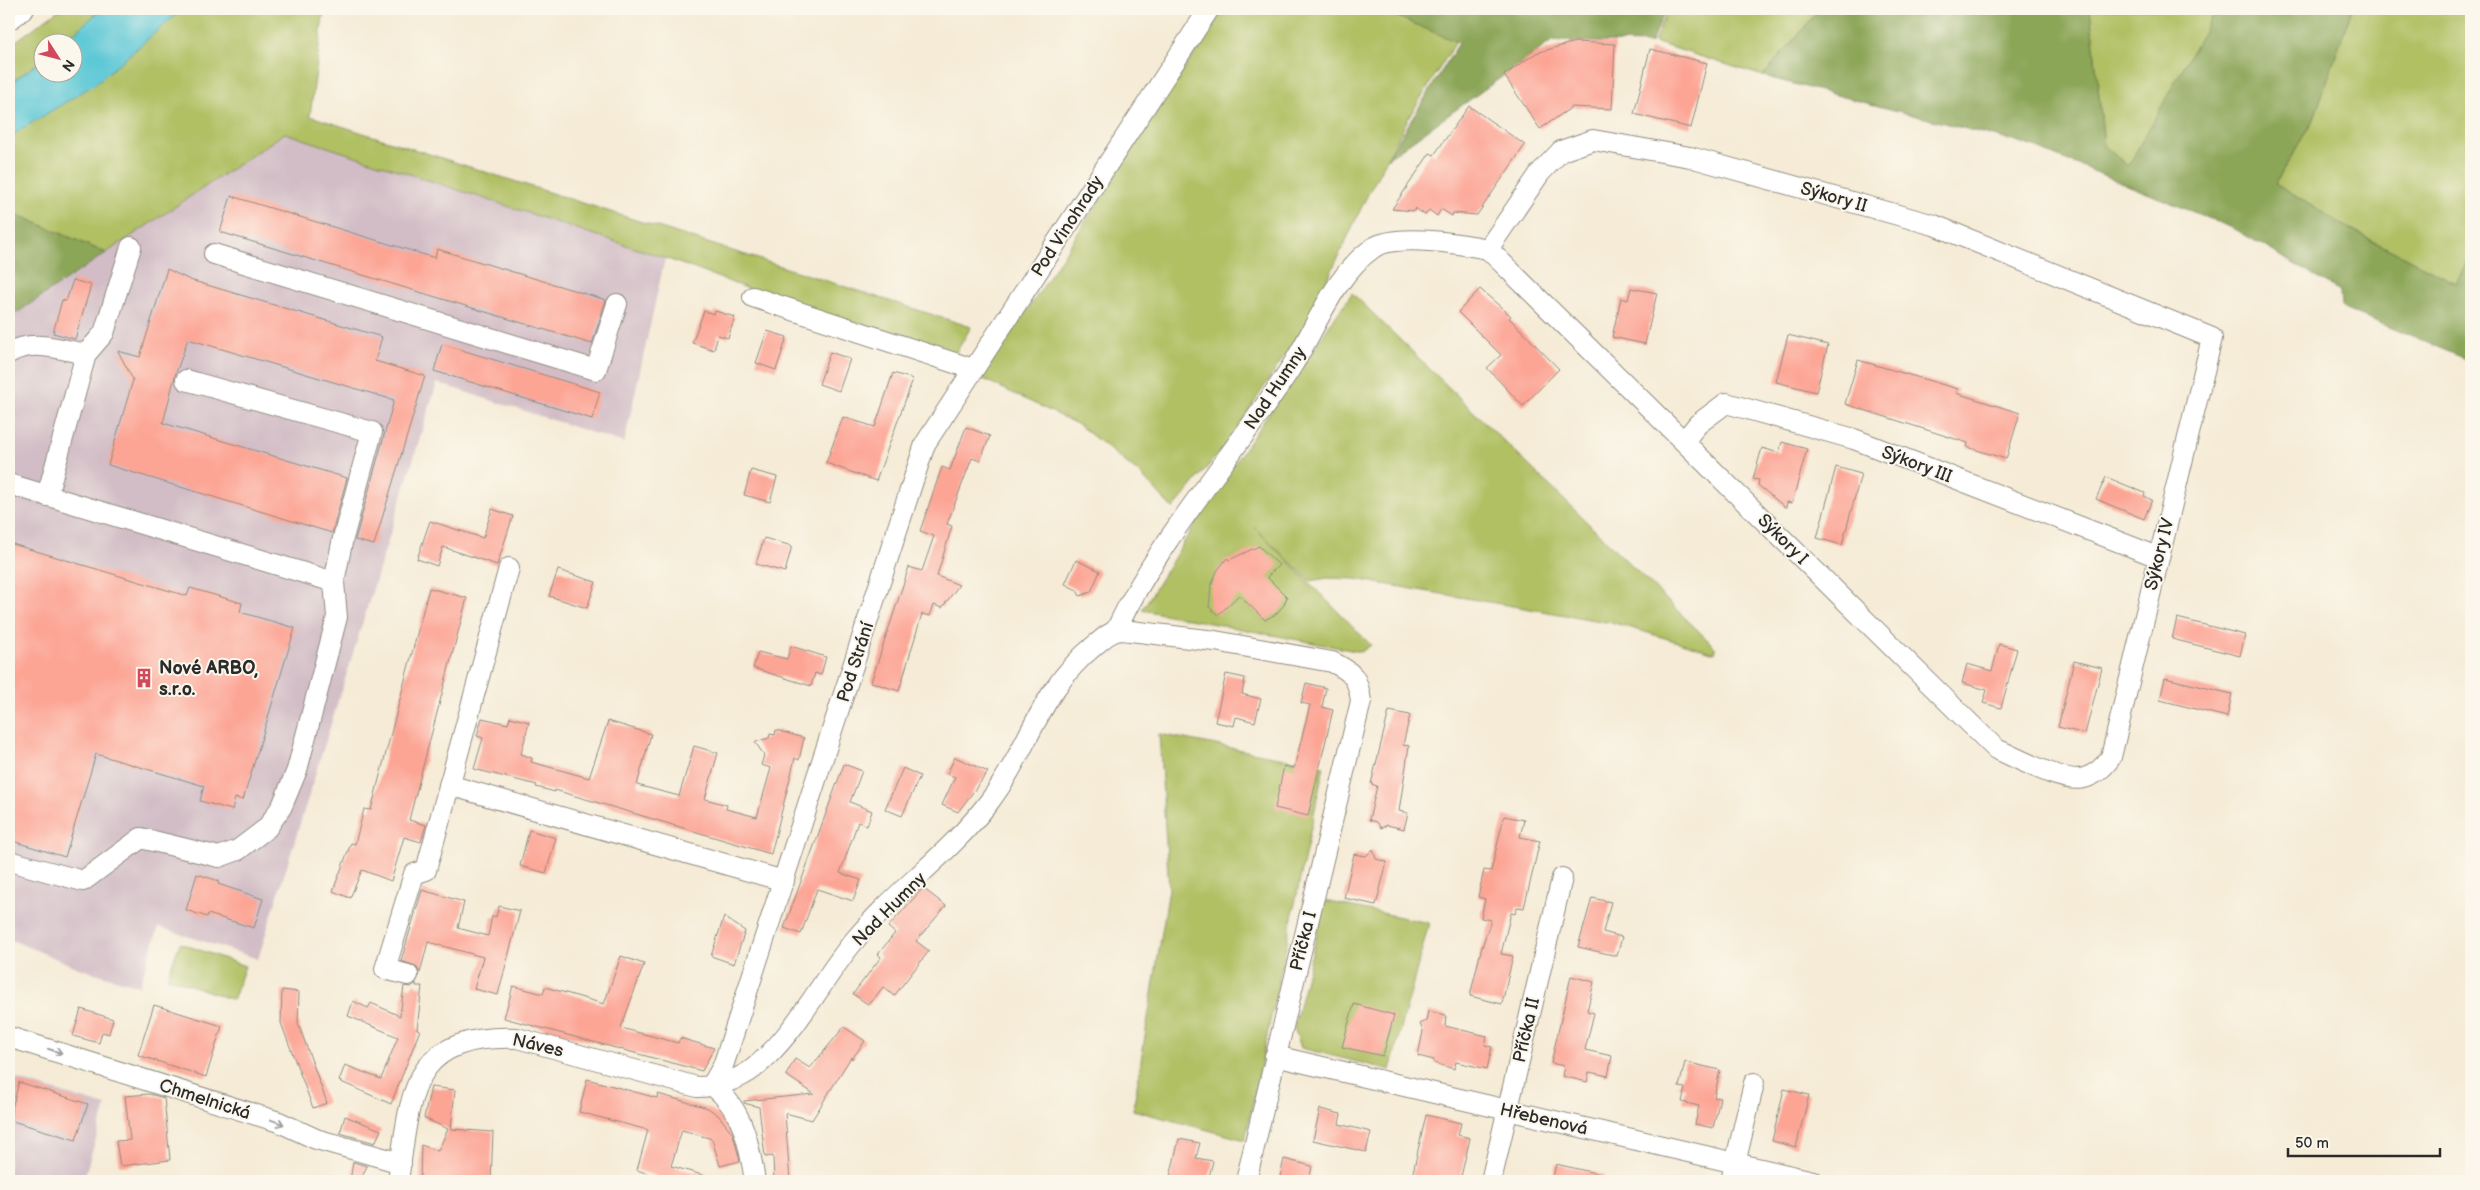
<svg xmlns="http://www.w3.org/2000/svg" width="2480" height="1190" font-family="'Balsamiq Sans',sans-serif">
	<rect width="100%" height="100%" fill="#fbf7ec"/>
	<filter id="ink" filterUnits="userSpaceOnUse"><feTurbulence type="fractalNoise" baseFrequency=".02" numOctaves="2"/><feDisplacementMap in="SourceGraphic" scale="10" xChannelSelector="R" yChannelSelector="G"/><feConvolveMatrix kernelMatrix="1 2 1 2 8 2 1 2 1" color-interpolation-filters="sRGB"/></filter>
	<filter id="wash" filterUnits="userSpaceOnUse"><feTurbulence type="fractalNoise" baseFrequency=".0096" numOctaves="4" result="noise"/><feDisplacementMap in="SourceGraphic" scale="20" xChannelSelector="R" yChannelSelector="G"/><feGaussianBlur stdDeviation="1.12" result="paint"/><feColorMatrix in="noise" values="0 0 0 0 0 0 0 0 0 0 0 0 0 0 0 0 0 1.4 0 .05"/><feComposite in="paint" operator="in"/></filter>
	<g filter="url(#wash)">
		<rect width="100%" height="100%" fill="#f5ebd6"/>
		<g fill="#d2bdc6">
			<polygon points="285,133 665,258 624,443 437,383 258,959 159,927 139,986 81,969 9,939 9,318"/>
			<polygon points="9,1077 106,1106 83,1181 9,1181"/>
		</g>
		<g fill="#b0c063" stroke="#6e7647" fill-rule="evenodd">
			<path d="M60,9H324L310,116L971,327L950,363L665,258L285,133L106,253L9,211V46ZM42,42H72V72H42Z"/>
			<path d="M1224,9H1386L1459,37L1409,117L1365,200L1310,317L1230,439L1173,509L1139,473L1079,425L981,378C1066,257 1141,131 1224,9Z"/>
			<polygon points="1668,9 1820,9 1763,76 1654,42"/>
			<polygon points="2090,9 2216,9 2128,167 2104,146"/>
			<polygon points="2352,9 2471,9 2471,256 2456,283 2355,232 2275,184 2314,118"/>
			<polygon points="1352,293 1715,647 1715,653 1618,624 1354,579 1328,578 1310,581 1254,527 1371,645 1361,652 1142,610 1216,490"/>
			<polygon points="1159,734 1324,766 1245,1140 1133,1110 1169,889"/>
			<polygon points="1325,901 1429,923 1390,1070 1301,1048 1294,1027"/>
			<polygon points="180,943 245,966 233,1000 167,977"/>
		</g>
		<g fill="#8ca659" stroke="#5c6842">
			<polygon points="1379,9 1666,9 1651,43 1552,41 1387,159 1459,43"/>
			<polygon points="1820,9 2090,9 2104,146 2128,166 2216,9 2352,9 2314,118 2275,184 2355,232 2456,283 2471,256 2471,361 2341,307 2340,291 2235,229 2032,146 1763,76"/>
			<polygon points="9,211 106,253 9,318"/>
		</g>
		<polygon fill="#5dc8d6" stroke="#447a80" points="102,9 183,9 95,84 9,137 9,84 42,60 42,72 72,72 72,42 63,42"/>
		<g id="blocks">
			<g fill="#fca595">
				<polygon points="1575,42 1615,44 1612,109 1572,107 1540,129 1504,75 1536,53"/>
				<polygon points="1650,49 1707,63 1691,128 1634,114"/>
				<polygon points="1469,106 1525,145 1477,215 1453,213 1452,216 1441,209 1437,216 1429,210 1425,215 1415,208 1414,211 1392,209 1430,153 1434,155"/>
				<polygon points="231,196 435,258 437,249 606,300 592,344 220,232"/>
				<polygon points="167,269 190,280 382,337 375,361 425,376 374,545 355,540 394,400 188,339 175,376 163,423 347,478 332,533 108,465 133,380 118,351 140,357"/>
				<polygon points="73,280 91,285 75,339 53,333 62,300 66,301"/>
				<polygon points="1631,288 1657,293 1645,344 1612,337 1621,298 1628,300"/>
				<polygon points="1480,289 1511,316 1509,318 1559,369 1523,406 1487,368 1501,355 1458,312"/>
				<polygon points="704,311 714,314 715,311 735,317 728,338 718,335 714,350 692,343"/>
				<polygon points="767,331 787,337 776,370 756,363"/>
				<polygon points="1788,335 1828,345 1816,392 1776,382"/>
				<polygon points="442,344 600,392 592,419 434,371"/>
				<polygon points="830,352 850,359 839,391 819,384"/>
				<polygon points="1858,360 1958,389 1956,393 2020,413 2006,459 1967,447 1968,443 1845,404"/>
				<polygon points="893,373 913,379 876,481 826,463 843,417 875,427"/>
				<polygon points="966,427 990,436 980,461 972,458 947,524 952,526 937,576 959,585 942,608 934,605 930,616 922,614 899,691 871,682 909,567 922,571 934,536 920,531 942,467 950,470"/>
				<polygon points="1782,442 1807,449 1792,503 1787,502 1786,508 1758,485 1759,480 1753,479 1762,448 1779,453"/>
				<polygon points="1836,467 1861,474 1842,545 1817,538"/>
				<polygon points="751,470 777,477 770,502 744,495"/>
				<polygon points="2106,477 2145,493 2144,496 2152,500 2144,519 2096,499"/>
				<polygon points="492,509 513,516 497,565 443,547 437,566 417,559 430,521 483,538"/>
				<polygon points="764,538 792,546 785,572 756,564"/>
				<polygon points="9,543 187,596 190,588 242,603 240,612 295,628 243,800 235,798 232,810 200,801 204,786 96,754 65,857 9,840"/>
				<polygon points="1259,546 1279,565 1267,577 1287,597 1284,605 1276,614 1265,620 1239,595 1218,615 1209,607 1211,586 1217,571 1227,558 1229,560"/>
				<polygon points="1076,560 1100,571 1091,592 1080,596 1077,590 1065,584"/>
				<polygon points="558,570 596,582 587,608 549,596"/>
				<polygon points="429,588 467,598 409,820 426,825 421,842 404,837 391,881 362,870 350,898 333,891 351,843 355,844 364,809 371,810"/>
				<polygon points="2177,618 2245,635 2240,656 2172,639"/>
				<polygon points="1999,644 2017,649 2001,708 1983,703 1987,690 1962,683 1967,664 1992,671"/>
				<polygon points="791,646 826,657 821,675 815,673 811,686 753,668 758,652 787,659"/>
				<polygon points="2074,661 2102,668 2085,734 2058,727"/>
				<polygon points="1226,674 1245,678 1242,694 1261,699 1255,722 1236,717 1234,726 1215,722"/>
				<polygon points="2165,678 2232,694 2227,717 2160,700"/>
				<polygon points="1306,683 1326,688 1322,707 1333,710 1308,816 1275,808 1284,766 1294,768 1310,705 1301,703"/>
				<polygon points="1389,711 1410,715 1403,745 1409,746 1399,811 1408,813 1404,829 1387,825 1381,828 1377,822 1369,820 1377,786 1371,784"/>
				<polygon points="510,717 529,722 521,754 532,758 531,762 589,778 608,721 651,734 637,785 679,796 694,746 718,753 705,799 727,805 726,809 757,817 771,768 761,765 764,755 755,742 769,738 770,734 775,735 776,730 804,738 799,760 795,758 771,854 555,790 555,792 536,787 537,785 474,769 483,738 477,736 482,718 508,724"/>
				<polygon points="955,757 988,772 958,812 942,805 955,777 947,774"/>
				<polygon points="844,764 862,771 850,802 872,811 867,826 858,822 840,873 861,880 853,901 817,889 801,934 784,928"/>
				<polygon points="903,768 920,776 902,816 885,809"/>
				<polygon points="1504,816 1524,820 1520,837 1540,841 1524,908 1517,907 1515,914 1511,913 1501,954 1513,956 1502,1004 1470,996 1481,950 1491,920 1481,918 1485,899 1478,897 1484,870 1491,871"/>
				<polygon points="529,830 556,838 546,873 520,866"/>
				<polygon points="1373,849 1376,859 1387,862 1376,905 1344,898 1354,854 1366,856"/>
				<polygon points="197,874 219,881 218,884 263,899 254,928 208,914 207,917 186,910"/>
				<polygon points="923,888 946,906 916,941 929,951 894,996 883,987 869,1005 853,994 881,957 878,954 895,933 888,927"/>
				<polygon points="422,890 464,902 458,928 488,936 492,916 496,917 499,906 520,911 498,995 474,989 483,957 428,942 420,973 416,966 401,961"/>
				<polygon points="1592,898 1611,902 1603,932 1622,937 1617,956 1578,947"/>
				<polygon points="724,917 745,931 734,964 711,956"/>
				<polygon points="621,956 644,964 621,1028 678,1043 680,1038 714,1048 702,1071 504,1018 513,986 543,994 545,987 604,1004"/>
				<polygon points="1571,976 1594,982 1587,1011 1594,1013 1585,1050 1612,1056 1608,1076 1589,1072 1587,1082 1562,1076 1564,1066 1551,1063"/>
				<polygon points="416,983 416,986 422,986 417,1029 420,1030 391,1104 339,1081 345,1065 381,1079 398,1037 348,1016 353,1001 368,1008 371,1003 400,1016 404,986 411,987"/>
				<polygon points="282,990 299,992 298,1023 327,1103 313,1108 281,1023"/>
				<polygon points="1354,1004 1394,1015 1383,1056 1342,1047"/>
				<polygon points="154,1005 222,1026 206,1077 138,1055"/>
				<polygon points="81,1009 113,1019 109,1034 102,1032 99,1043 73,1036"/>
				<polygon points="1428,1011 1446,1015 1445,1026 1487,1036 1485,1045 1492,1047 1487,1069 1456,1062 1454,1069 1434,1063 1434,1060 1418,1056 1423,1031 1420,1024 1426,1021"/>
				<polygon points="844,1027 865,1041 852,1059 851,1057 812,1120 785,1113 790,1181 774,1181 773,1156 765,1157 759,1107 744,1103 744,1101 814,1094 786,1075 795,1059 810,1068"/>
				<polygon points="1685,1062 1720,1070 1714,1097 1720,1098 1713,1128 1695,1124 1699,1106 1682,1102 1685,1088 1679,1087"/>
				<polygon points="587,1079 657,1098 658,1094 708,1108 719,1116 733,1134 740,1161 720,1166 712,1139 682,1130 671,1166 709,1177 708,1181 663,1181 661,1178 637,1170 648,1130 579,1112"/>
				<polygon points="19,1082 88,1104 76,1140 9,1120"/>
				<polygon points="431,1087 455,1090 451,1129 493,1132 491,1181 420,1181 421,1145 438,1151 448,1129 424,1118"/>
				<polygon points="1784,1089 1809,1095 1796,1147 1772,1141"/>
				<polygon points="149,1094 164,1098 170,1160 120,1166 116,1141 130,1140 125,1096"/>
				<polygon points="1320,1109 1341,1114 1339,1124 1371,1132 1366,1152 1313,1140"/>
				<polygon points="1426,1115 1461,1123 1458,1135 1470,1138 1460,1181 1411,1181"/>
				<polygon points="345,1116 381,1130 375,1143 340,1133"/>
				<polygon points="1179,1139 1200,1143 1196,1158 1213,1161 1208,1181 1169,1181"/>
				<polygon points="1284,1159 1312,1166 1309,1181 1279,1181"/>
				<polygon points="353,1162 367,1166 360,1181 350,1181"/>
				<polygon points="1556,1164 1604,1175 1603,1181 1552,1181"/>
			</g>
		</g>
	</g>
	<g filter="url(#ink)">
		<use href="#blocks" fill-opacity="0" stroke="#908b80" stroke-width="1"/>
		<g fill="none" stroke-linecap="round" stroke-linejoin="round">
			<defs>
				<g id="minor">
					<polyline points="9,20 24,9"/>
					<path d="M1593,140L1690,157L1934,225L2212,338L2111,757C2104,767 2096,775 2084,778C2063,784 2016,757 1996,749L1488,249L1540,173L1561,151Z"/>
					<polyline points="214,254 596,370 617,304"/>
					<polyline points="753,297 973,369"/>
					<path d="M9,353C32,339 61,349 86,354L47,496"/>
					<polyline points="86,354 104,333 131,247"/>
					<polyline points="1684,441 1698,424 1726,403 1854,439 2158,557"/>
					<polyline points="9,484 334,582"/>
					<path d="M1116,630C1161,535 1233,457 1290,369C1316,329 1333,276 1373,248C1396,233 1462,244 1488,249"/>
					<polyline points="449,785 784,881"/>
					<polyline points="9,861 83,881 141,838 219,857 238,850 267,828 282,806 297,770 337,617 334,582 343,538 372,432 186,380"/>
					<polyline points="408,975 385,969 414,874 426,870 509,568"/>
					<polyline points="9,1037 279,1122 316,1139 401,1163"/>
					<polyline points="1275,1056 1813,1181"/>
					<polyline points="712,1085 723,1066 925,444 1209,9"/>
					<path d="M712,1085C744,1111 749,1143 755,1181"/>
					<path d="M398,1181C411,1095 408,1034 517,1038L697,1087C716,1087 739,1080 754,1068C796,1034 820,982 854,941C896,890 949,855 989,802C1030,748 1038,692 1094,646C1103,639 1110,631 1122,630L1215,641L1332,662C1353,672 1358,678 1361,701L1246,1181"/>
					<polyline points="1491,1181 1562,878"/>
					<polyline points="1731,1181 1754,1083"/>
				</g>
			</defs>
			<use href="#minor" stroke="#908b80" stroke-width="22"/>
			<use href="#minor" stroke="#fff" stroke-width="20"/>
		</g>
		<defs><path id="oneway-shaft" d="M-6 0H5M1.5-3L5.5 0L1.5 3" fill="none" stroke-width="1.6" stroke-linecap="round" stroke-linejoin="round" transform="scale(1.25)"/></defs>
		<g stroke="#a0a0a0">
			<use href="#oneway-shaft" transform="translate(55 1051) rotate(18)"/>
			<use href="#oneway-shaft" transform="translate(277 1122) rotate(20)"/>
		</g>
	</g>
	<defs>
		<symbol id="building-bare" viewBox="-9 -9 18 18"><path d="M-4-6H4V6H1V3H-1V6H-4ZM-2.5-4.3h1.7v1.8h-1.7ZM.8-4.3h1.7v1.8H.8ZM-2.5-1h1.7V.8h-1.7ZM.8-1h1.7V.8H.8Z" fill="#d1495b" stroke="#fbf7ec" stroke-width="2.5" paint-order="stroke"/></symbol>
	</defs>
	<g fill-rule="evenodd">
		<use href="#building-bare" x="130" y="664" width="28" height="28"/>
	</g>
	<g text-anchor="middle" stroke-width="4" stroke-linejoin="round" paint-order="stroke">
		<g font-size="18" fill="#2b2b2b" stroke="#fbf7ec">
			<text transform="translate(1834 197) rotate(16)" y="6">Sýkory II</text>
			<text transform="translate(1067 226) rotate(-57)" y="6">Pod Vinohrady</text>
			<text transform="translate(1275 388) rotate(-56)" y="6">Nad Humny</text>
			<text transform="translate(1917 464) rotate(21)" y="6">Sýkory III</text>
			<text transform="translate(1783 539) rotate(45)" y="6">Sýkory I</text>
			<text transform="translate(2159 554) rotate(-76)" y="6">Sýkory IV</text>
			<text transform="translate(855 662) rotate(-72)" y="6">Pod Strání</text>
			<text transform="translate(889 909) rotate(-45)" y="6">Nad Humny</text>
			<text transform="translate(1303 941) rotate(-76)" y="6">Příčka I</text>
			<text transform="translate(1526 1030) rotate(-77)" y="6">Příčka II</text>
			<text transform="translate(538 1045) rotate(13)" y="6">Náves</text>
			<text transform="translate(205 1099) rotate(18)" y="6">Chmelnická</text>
			<text transform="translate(1544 1119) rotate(13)" y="6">Hřebenová</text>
		</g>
		<g font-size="18" font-weight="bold" fill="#2b2b2b" stroke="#fbf7ec" text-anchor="start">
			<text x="159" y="674">Nové ARBO,<tspan x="159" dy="21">s.r.o.</tspan></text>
		</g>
	</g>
	<rect width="2480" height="1190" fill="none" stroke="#fbf7ec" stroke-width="30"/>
	<g transform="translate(58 58) rotate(126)"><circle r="24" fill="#fbf7ec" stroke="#a8a59f"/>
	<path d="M0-4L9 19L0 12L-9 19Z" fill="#d1495b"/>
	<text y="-8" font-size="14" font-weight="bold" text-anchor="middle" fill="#2b2b2b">N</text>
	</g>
	<path d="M2288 1148v8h152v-8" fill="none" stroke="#2b2b2b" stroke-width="2.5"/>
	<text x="2295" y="1148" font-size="15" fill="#2b2b2b" stroke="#fbf7ec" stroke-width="4" paint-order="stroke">50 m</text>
</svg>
